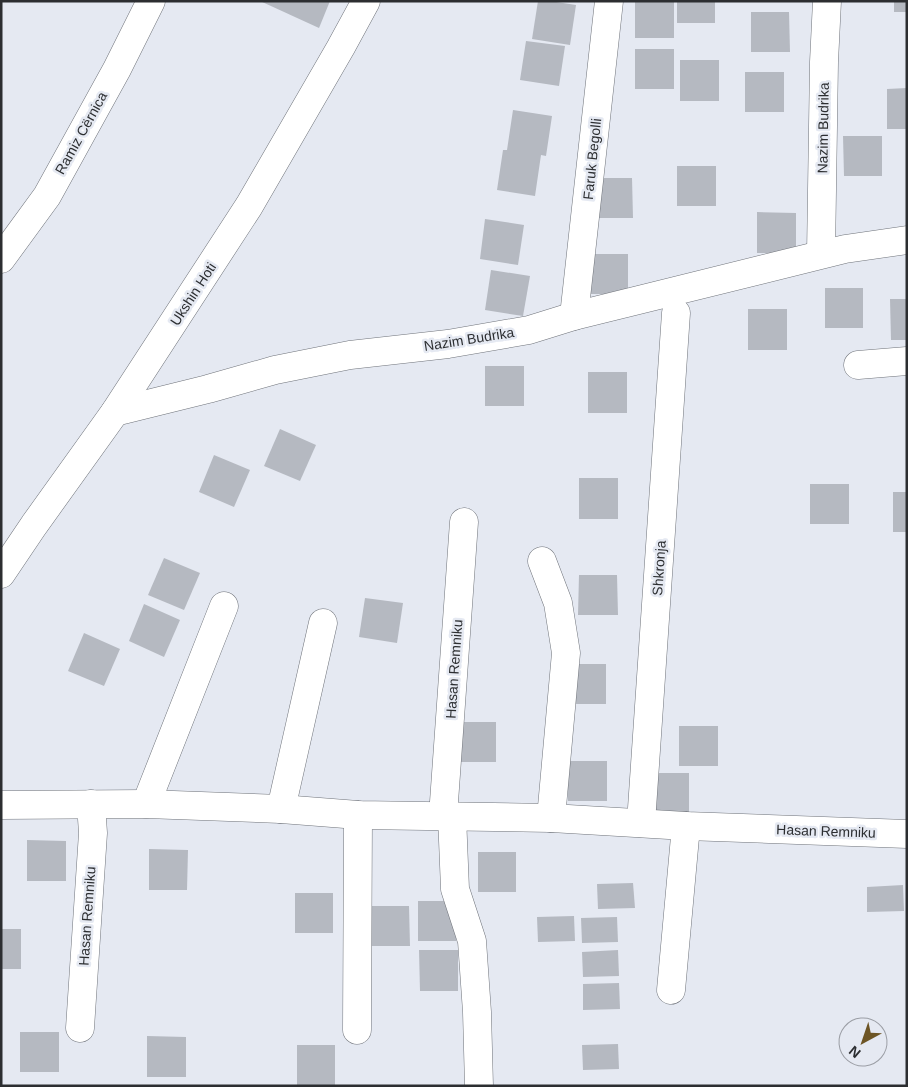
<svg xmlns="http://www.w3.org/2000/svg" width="908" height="1087" font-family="Helvetica,sans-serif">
	<rect width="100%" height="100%" fill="#e5e9f2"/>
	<g fill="#b5b9c1">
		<polygon points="260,1 330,1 319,28"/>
		<polygon points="538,1 550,1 576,5 570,45 532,39"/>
		<rect x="635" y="1" width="39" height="37"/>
		<rect x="677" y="1" width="38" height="22"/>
		<rect x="894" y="1" width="13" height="11"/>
		<polygon points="751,12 789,12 790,52 751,52"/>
		<polygon points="526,41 565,46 559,86 520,80"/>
		<rect x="635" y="49" width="39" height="40"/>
		<rect x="680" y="60" width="39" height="41"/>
		<rect x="745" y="72" width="39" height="40"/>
		<polygon points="907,88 907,129 887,129 887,89"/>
		<polygon points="513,110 552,116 546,156 541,155 535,196 497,190 503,150 507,150"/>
		<polygon points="843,136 882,136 882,176 844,176"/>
		<rect x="677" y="166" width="39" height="40"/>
		<polygon points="594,178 632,178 633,218 594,218"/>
		<polygon points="757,212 796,213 796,253 757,253"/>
		<polygon points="485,219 524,225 518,265 480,259"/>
		<rect x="589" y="254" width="39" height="40"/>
		<polygon points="491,270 530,276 523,316 485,310"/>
		<rect x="825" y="288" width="38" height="40"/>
		<polygon points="890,299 907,299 907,340 891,340"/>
		<rect x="748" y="309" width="39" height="41"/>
		<rect x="485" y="366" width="39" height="40"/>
		<rect x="588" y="372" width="39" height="41"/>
		<polygon points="280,429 316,445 300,481 264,466"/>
		<polygon points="214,455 250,470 234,507 199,492"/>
		<rect x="579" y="478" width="39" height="41"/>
		<rect x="810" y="484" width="39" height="40"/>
		<rect x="893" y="492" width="14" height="40"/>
		<polygon points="164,558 200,573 184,610 148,595"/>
		<polygon points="579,575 617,575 618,615 578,615"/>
		<polygon points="365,598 403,603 397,643 359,637"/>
		<polygon points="144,604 180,620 164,657 129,641"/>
		<polygon points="84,633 120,649 104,686 68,671"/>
		<polygon points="567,664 606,664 606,704 568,704"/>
		<rect x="457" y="722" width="39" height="40"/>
		<rect x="679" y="726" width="39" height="40"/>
		<rect x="568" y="761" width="39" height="40"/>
		<rect x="650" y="773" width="39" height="40"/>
		<polygon points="27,840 66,841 66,881 27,881"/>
		<polygon points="149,849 188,850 187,890 149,890"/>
		<rect x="478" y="852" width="38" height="40"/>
		<polygon points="633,883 635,908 598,909 597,884"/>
		<polygon points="903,885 904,911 867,912 867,887"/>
		<rect x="295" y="893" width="38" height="40"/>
		<rect x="418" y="901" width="38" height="40"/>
		<polygon points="371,906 409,906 410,946 371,946"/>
		<polygon points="574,916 575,941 538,942 537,917"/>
		<polygon points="617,917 618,942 582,943 581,918"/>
		<rect x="1" y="929" width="20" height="40"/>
		<polygon points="419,950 458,950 458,991 420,991"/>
		<polygon points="618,950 619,976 583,977 582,952"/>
		<polygon points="619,983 620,1009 583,1010 583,984"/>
		<rect x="20" y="1032" width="39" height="40"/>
		<polygon points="147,1036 186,1037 186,1077 147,1077"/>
		<polygon points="618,1044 619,1069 583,1070 582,1045"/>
		<polygon points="297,1045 335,1045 335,1085 297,1086"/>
	</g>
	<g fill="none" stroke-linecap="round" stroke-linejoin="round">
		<defs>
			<g id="minor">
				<polyline points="821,254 824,62 827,1"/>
				<polyline points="1,259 47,196 117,69 151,1"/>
				<polyline points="574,316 609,1"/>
				<polyline points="858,365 907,361"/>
				<polyline points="115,412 208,389 275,370 350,355 448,344 529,330 574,316 845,249 907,240"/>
				<polyline points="542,561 558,603 566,653 551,818"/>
				<polyline points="1,574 34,525 115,412 249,206 341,47 366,1"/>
				<polyline points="146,804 224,606"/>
				<polyline points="1,805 146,804 281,809 358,815 551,818 686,826 907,834"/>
				<polyline points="281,809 323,623"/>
				<polyline points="443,816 464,522"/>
				<polyline points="452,816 455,889 472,941 477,1012 479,1086"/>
				<polyline points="641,823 676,313"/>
				<polyline points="671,990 686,826"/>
				<polyline points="80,1028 93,833 91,804"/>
				<polyline points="357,1030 358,815"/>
			</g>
		</defs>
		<use href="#minor" stroke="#6f737a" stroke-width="29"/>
		<use href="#minor" stroke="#fff" stroke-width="28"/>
	</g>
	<g text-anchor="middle" stroke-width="5" stroke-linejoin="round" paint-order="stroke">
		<g font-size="14" fill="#2c2e31" stroke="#e5e9f2">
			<text transform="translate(823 128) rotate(-89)" y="5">Nazim Budrika</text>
			<text transform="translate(81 133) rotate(-61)" y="5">Ramiz Cërnica</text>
			<text transform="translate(592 159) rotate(-84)" y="5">Faruk Begolli</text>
			<text transform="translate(193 294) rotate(-57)" y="5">Ukshin Hoti</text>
			<text transform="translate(469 339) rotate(-9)" y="5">Nazim Budrika</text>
			<text transform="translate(659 568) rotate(-86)" y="5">Shkronja</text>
			<text transform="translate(454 669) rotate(-86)" y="5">Hasan Remniku</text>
			<text transform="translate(826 831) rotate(2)" y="5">Hasan Remniku</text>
			<text transform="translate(87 916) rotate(-86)" y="5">Hasan Remniku</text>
		</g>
	</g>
	<rect width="908" height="1087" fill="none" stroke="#2c2e31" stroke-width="5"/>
	<g transform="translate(863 1042) rotate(220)"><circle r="24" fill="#e5e9f2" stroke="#9b9ea5"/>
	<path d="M0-4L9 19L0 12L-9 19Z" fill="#6d5525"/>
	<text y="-8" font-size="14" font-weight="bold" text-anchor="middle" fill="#2c2e31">N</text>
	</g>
</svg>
